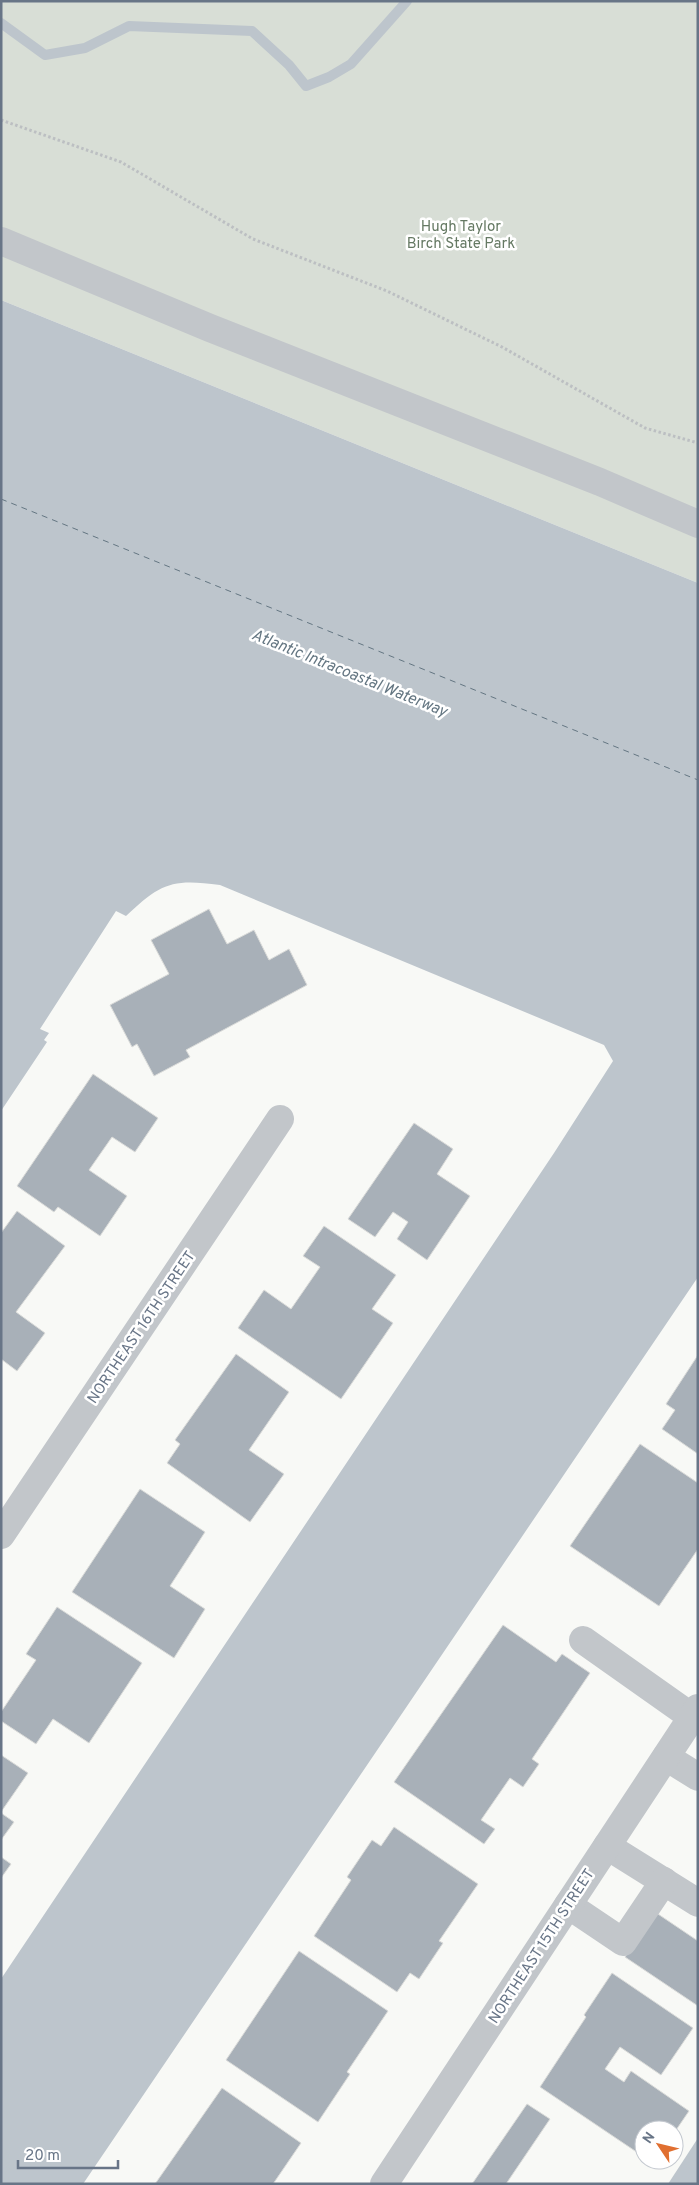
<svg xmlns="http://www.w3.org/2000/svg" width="699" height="2185" font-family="Overpass,sans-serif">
	<rect width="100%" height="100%" fill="#f8f9f6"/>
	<polygon fill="#d8ded6" points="1,1 698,1 698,583 1,300"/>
	<g fill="#bdc5cc">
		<path d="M1,300L698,583V1277L83,2184H1V1979L554,1153L613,1061L604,1045L220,885C171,878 160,884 126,916L116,911L40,1029L49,1033L44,1040L47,1042L1,1111Z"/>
		<polygon points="698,2138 698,2184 668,2184"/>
	</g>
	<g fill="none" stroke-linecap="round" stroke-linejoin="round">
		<polyline stroke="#bdc5cc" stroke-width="10" points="1,23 45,55 85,48 129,26 252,31 289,65 306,86 329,77 351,64 407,1"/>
		<polyline stroke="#647682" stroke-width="1" stroke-dasharray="6 5" stroke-linecap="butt" points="1,499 698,780"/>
	</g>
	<g fill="#a8b0b8" stroke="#dadbd9">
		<polygon points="209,909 227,944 254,930 269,960 289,949 307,985 186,1050 190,1057 154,1076 137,1044 132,1047 110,1005 169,974 151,940"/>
		<polygon points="93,1074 158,1118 135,1152 112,1137 89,1170 127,1196 100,1236 58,1207 54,1212 17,1186"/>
		<polygon points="414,1123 453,1149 437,1174 470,1196 427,1260 397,1239 408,1222 393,1212 375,1237 348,1219"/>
		<polygon points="17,1211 65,1246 16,1312 45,1333 17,1371 1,1359 1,1233"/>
		<polygon points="324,1226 396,1275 372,1309 393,1323 341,1399 238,1328 264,1290 291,1309 320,1267 303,1256"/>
		<polygon points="236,1354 289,1392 249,1450 284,1474 250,1522 167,1463 180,1444 175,1440"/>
		<polygon points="698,1355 698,1454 662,1429 675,1410 666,1404"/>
		<polygon points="640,1444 698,1483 698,1549 659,1606 570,1546"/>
		<polygon points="140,1489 205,1532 170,1586 205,1609 174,1658 72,1592"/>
		<polygon points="57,1607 142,1663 89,1743 53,1719 36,1744 1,1721 1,1712 36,1660 26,1654"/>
		<polygon points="503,1625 556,1662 562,1654 590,1673 532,1759 539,1764 523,1787 510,1778 481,1820 495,1829 484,1844 394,1782"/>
		<polygon points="1,1755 28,1773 1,1812"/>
		<polygon points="1,1813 14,1822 1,1840"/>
		<polygon points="394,1827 478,1884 439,1941 443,1943 419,1979 410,1973 397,1992 314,1936 351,1880 347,1877 372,1840 381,1846"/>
		<polygon points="1,1857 11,1864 1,1878"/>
		<polygon points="655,1912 698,1941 698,2006 625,1957"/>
		<polygon points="299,1951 388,2011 347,2072 350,2074 318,2122 226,2060"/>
		<polygon points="612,1973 693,2028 661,2075 620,2047 605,2069 624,2082 631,2071 689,2111 674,2133 674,2130 644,2130 644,2157 540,2087 586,2017 584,2015"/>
		<polygon points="222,2088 301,2143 273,2184 155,2184"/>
		<polygon points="527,2104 550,2119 506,2184 472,2184"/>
	</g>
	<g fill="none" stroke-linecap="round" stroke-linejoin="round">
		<polyline stroke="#bcbfc2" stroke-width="3" stroke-dasharray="2.5 2.5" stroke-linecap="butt" points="1,120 121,162 253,239 387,291 502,347 645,428 698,443"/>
		<g stroke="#c2c6ca" stroke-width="28">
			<polyline points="1,241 210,328 600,482 698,524"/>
			<polyline points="1,1535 280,1119"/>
			<polyline points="583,1640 692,1717"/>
			<polyline points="666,1757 698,1777"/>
			<polyline points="607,1846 698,1903"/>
			<polyline points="568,1905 623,1942 664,1881"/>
			<polyline points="384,2184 698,1708"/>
		</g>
	</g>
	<g text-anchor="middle" stroke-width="5" stroke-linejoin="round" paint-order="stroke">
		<g font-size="15" fill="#657963" stroke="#fff">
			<text x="461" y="231">Hugh Taylor<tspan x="461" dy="17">Birch State Park</tspan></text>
		</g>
		<g font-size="15" fill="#687587" stroke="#fff">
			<text transform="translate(141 1327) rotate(-56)" y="5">NORTHEAST 16TH STREET</text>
			<text transform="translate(541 1946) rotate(-57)" y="5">NORTHEAST 15TH STREET</text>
		</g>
		<g font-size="16" font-style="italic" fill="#647682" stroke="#fff">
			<text transform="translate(350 672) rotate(22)" y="6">Atlantic Intracoastal Waterway</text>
		</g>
	</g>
	<rect width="699" height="2185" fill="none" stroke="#687587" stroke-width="5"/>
	<g transform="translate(659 2145) rotate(305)"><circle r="24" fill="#ffffff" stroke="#c3c8cf"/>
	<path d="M0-4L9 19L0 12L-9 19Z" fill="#e06f30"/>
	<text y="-8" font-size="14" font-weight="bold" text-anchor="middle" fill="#687587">N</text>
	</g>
	<path d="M18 2160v8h100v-8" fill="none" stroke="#687587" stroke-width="2.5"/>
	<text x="25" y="2160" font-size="15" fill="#687587" stroke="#ffffff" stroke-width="4" paint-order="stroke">20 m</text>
</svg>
